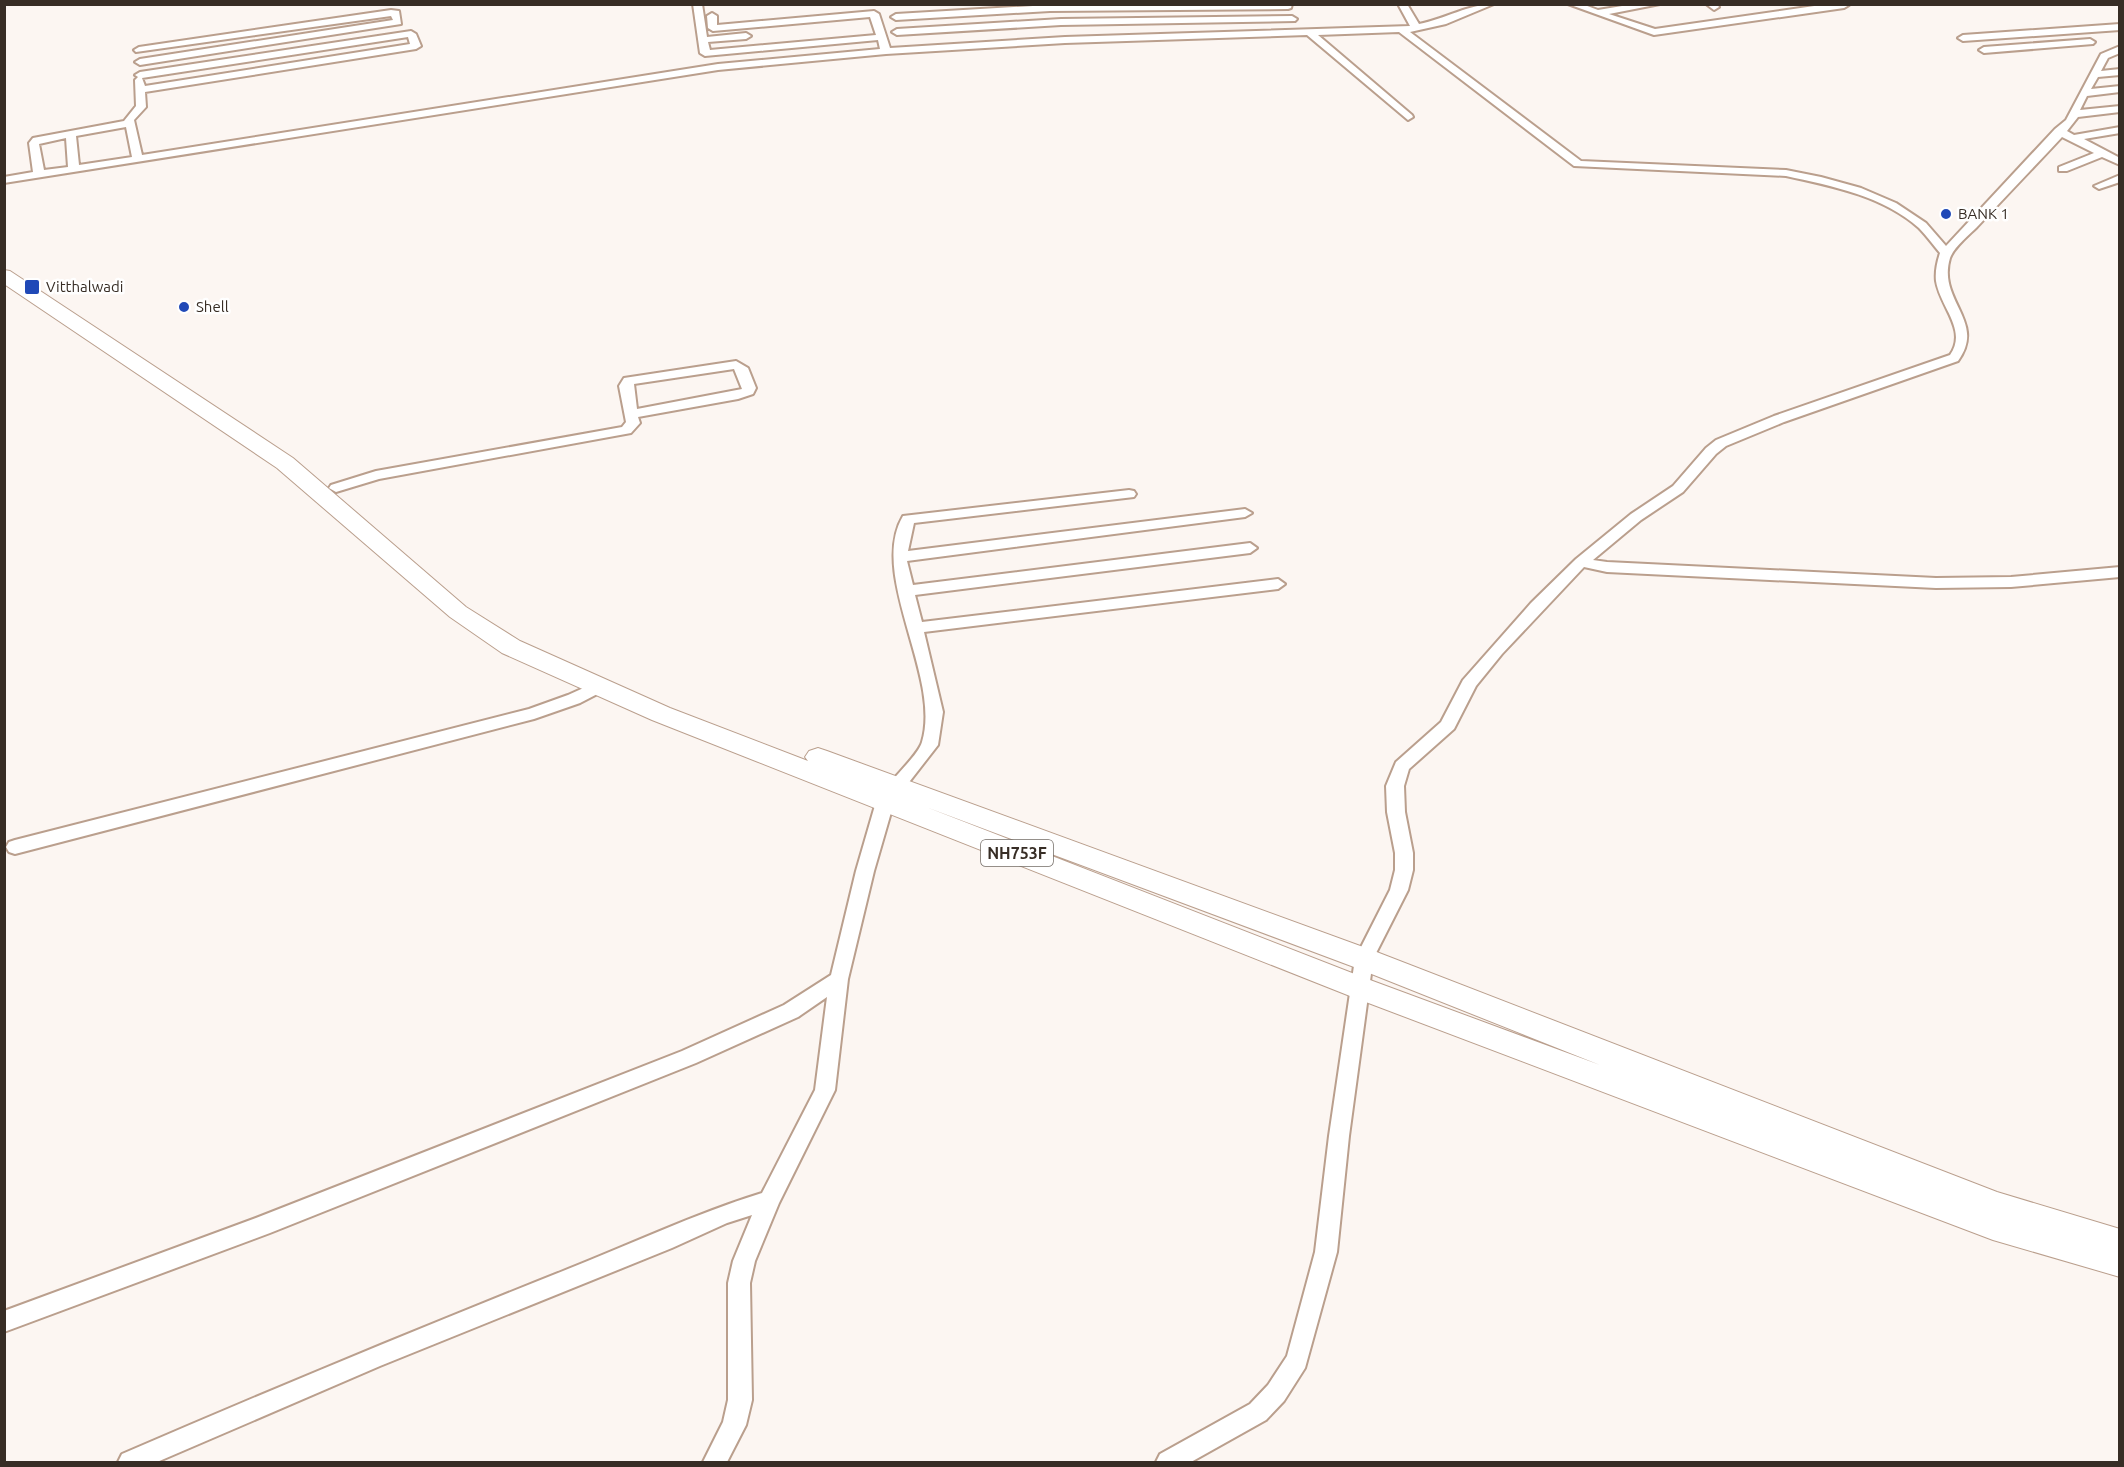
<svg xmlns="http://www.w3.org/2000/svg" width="2124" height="1467" font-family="Ubuntu,sans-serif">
	<rect width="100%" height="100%" fill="#fcf6f2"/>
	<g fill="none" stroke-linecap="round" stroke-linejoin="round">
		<defs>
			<g id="minor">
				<path d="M693,4H702L707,37L746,33L751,36L746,39L708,42L710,50L876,35L870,17L713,31L708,28L707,16L712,13L717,16V25L874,11L879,14L890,48L1065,37L1410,26L1398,4H1407L1419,24C1445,19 1469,4 1494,4L1446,24L1410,32L1581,161L1786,170L1821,177L1861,188L1896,203L1926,223L1946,246L2055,129L2066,120L2101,54L2120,46V53L2108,58L2101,71L2120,69V75L2098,77L2091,89L2120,86V92L2087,96L2080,110L2120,106V112L2078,117L2067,131L2074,135L2120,127V133L2084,139L2120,158V165L2102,157L2067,171H2059V167L2094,153L2062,137C2034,167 2005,197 1977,227C1969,235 1954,247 1950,258C1937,301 1987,321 1958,361L1784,422L1726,446L1716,454L1683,492L1641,520L1593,560L1607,562L1936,578L2011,577L2120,567V577L2011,587L1936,588L1607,572L1584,567L1502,654L1476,686L1454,729L1409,769L1404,786L1405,812L1413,853V870L1408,890L1373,959L1349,1136L1337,1252L1305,1368L1284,1401L1266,1420L1191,1462H1156L1160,1454L1250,1404L1268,1385L1287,1356L1315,1252L1329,1136L1355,959L1390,890L1395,870V853L1387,812L1386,786L1396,762L1441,722L1463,680L1531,603L1576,559L1631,514L1673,486L1706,448L1716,440L1774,416L1950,355C1968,330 1940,307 1936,281C1935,272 1937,262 1940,253C1933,245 1927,236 1919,228C1883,196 1832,186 1786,176L1574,166L1399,32L1318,35L1412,115L1413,117L1408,120L1307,35L1065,43L886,54L718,70L4,183V177L33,172L29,143L33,138L124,121L136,106L135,80L138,77L135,75L140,72L411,31L416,34L421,46L416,49L145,92L146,107L134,120L142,155L718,64L880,49L878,40L705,56L700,53ZM408,37L410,44L145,86L142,78ZM126,127L132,157L79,165L76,136ZM66,138L68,167L44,170L39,144Z"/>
				<polygon points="1292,4 1291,8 1288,9 1050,11 896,20 891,17 896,14 1050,5"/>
				<polygon points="1568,4 1582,4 1598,10 1634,4 1660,4 1609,14 1655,29 1828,4 1849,5 1844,8 1654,35"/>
				<polygon points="1706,4 1717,4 1719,7 1714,10"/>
				<polygon points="391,10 399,11 401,24 140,65 135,62 140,59 393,20 391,16 136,52 134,50 139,47"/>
				<polygon points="1292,16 1297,19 1295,21 1061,25 897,35 892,32 897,29 1061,19"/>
				<polygon points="2120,24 2120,30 1963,41 1958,38 1963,35"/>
				<polygon points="2090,39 2095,42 2093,44 1984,53 1979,50 1984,47"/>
				<polygon points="2120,175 2120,182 2099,189 2094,186"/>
				<path d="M736,361L748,368L756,388L753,394L738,399L638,417L640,423L631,433L379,479L336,492L329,488L331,485L376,471L622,427L626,422L619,386L624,378ZM734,369L742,389L637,409L634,384Z"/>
				<path d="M1129,490L1134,491L1136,494L1134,497L914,523L908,551L1245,509L1252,513L1245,517L907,561L913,585L1250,543L1257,548L1250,553L915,595L922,622L1278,579L1285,584L1278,589L924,632L943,712L938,745L903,790H891L888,786L891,782C899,772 919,753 922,742C942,677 868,575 903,516Z"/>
				<polygon points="599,681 605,682 607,686 605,690 580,703 534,719 15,854 9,852 6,847 9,842 15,840 529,709 568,695"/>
				<path d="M885,796L891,798L894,802L874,871L848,979L835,1090L779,1203L755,1261L750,1283L752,1400L746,1425L727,1462H703L723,1422L728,1400V1283L733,1261L752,1215L727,1223L672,1248L380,1366L157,1462H118L122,1454C268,1391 415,1330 563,1271C629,1245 694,1214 762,1193L815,1090L827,997L798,1017L696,1063L270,1233L4,1332V1311L256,1218L682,1051L784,1005L831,975L856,871L876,802L879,798Z"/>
			</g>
			<path id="highway" d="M4,270L10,271L293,458L466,607L520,641L670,708L808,761L805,757L809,751L818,748L827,751L1374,951L1997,1192L2120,1229V1277L1993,1240L1350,996L652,720L502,653L450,617L277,468L4,284ZM926,807L1354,967L1600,1065L1370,980Z"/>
		</defs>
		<use href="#minor" stroke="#ba9f8d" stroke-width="4"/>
		<use href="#highway" stroke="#ba9f8d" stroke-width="2"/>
		<use href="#minor" fill="#fff" fill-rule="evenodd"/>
		<use href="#highway" fill="#fff" fill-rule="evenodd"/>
	</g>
	<g fill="#2049b7" stroke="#fff" stroke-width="2">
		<circle cx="1946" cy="214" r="6"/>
		<rect x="24" y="279" width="16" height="16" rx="3"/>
		<circle cx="184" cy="307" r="6"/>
	</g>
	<g text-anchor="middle" stroke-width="5" stroke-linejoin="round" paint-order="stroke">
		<g font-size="15" fill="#372d25" stroke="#fff" text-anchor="start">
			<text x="1958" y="219">BANK 1</text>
			<text x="46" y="292">Vitthalwadi</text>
			<text x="196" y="312">Shell</text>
		</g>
		<rect fill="#fff" stroke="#736c66" stroke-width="1.5" x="981" y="840" width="72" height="26" rx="4.5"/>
		<g font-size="16" font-weight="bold" fill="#372d25">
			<text x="1017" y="859">NH753F</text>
		</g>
	</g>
	<rect width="2124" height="1467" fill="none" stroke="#372d25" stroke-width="12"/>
</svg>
